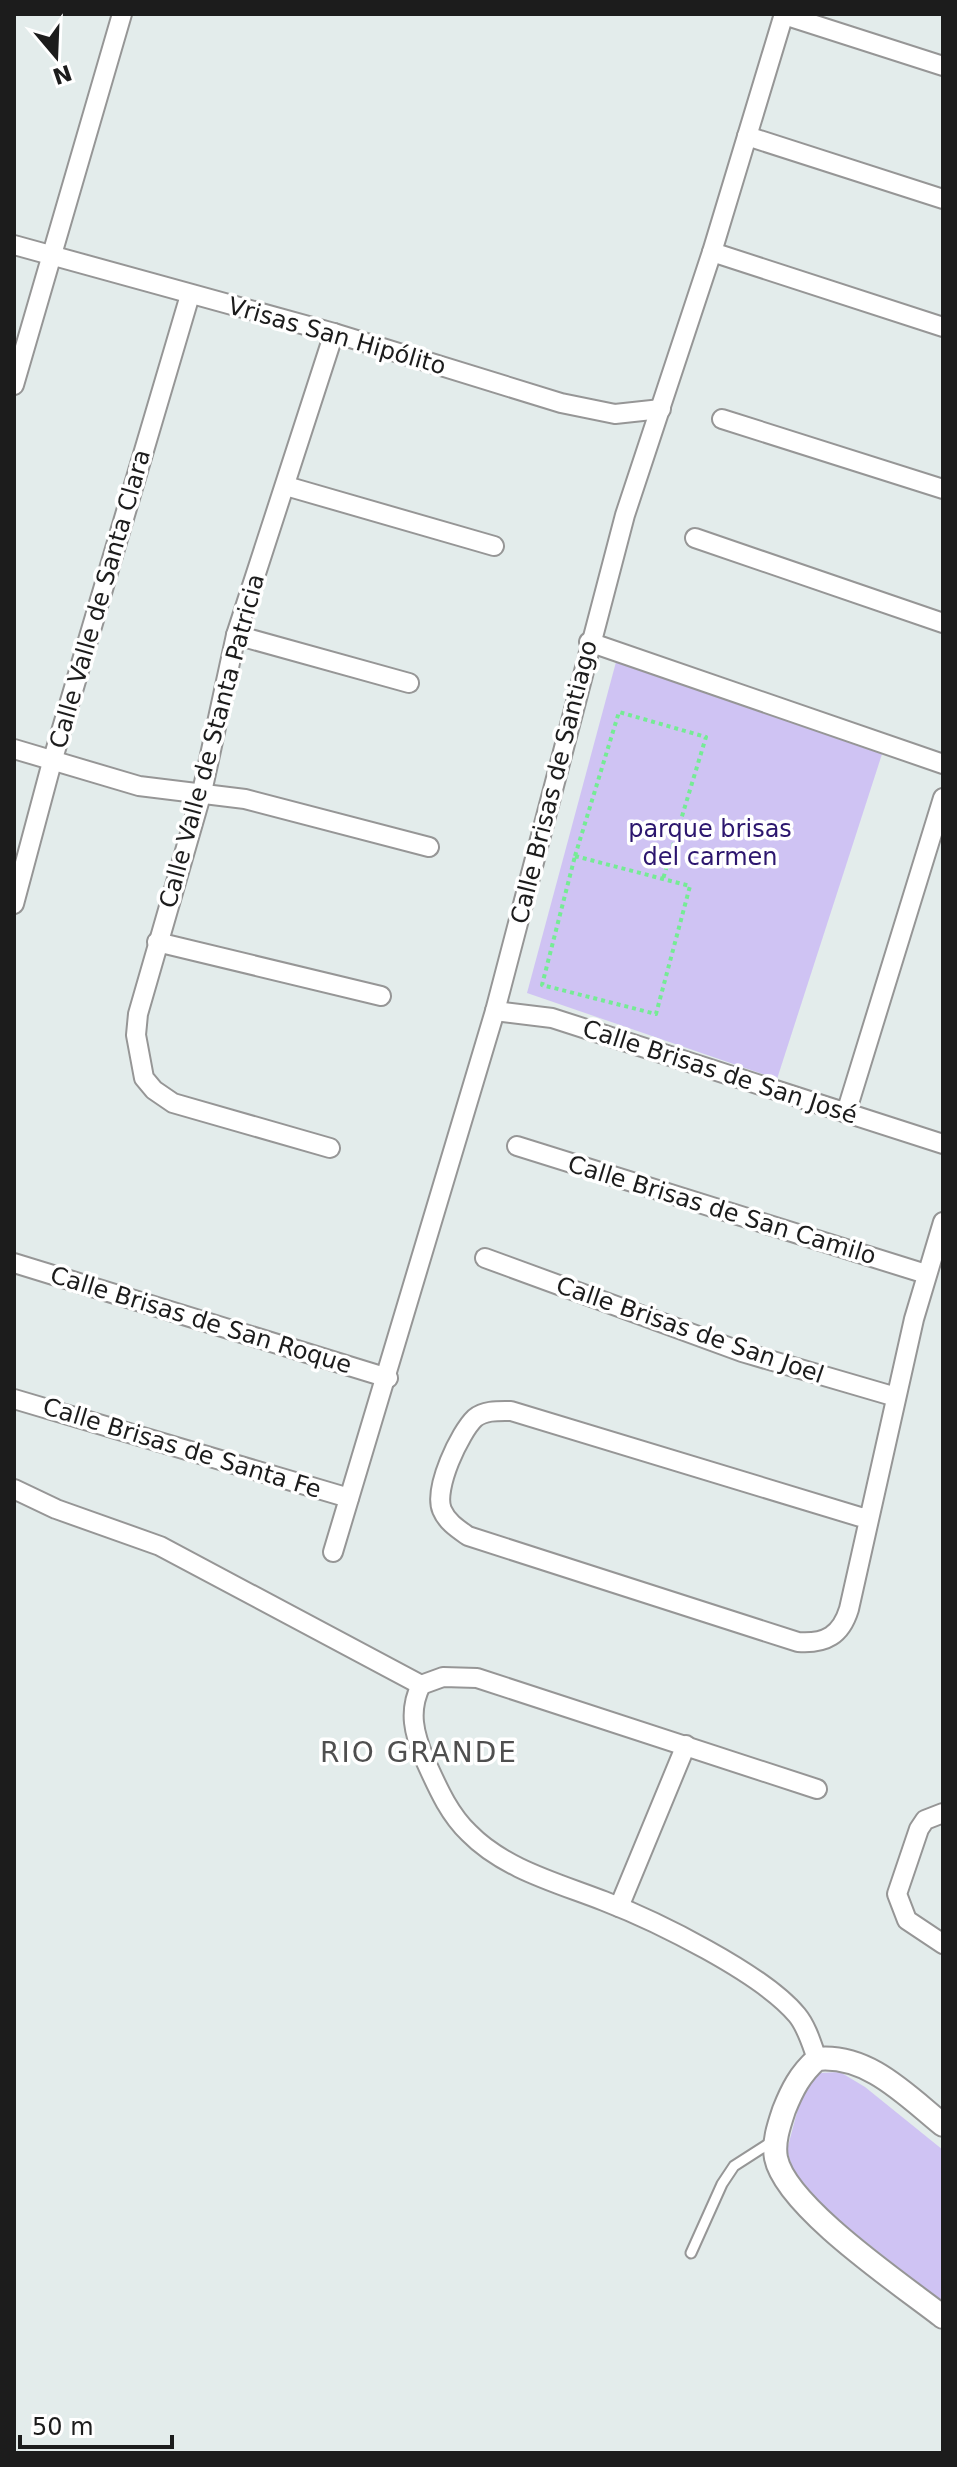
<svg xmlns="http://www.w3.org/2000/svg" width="957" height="2467" font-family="'DejaVu Sans',sans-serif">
	<rect width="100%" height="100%" fill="#e3eceb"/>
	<g fill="#cfc3f3">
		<polygon points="616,662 882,754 777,1079 527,993"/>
		<polygon points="840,2072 865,2087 943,2150 943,2303 799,2189 787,2150 801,2097 819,2073"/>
	</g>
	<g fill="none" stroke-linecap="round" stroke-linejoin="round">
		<defs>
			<polyline id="service" points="691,2253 722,2184 734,2166 773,2141"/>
			<g id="minor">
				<polyline points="784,15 943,66"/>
				<polyline points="747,136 943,199"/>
				<polyline points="14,245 334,333 561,403 615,414 661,409"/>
				<polyline points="712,252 943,327"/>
				<polyline points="14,385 122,14"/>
				<polyline points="722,419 943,489"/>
				<polyline points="286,486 494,546"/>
				<polyline points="695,538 943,623"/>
				<polyline points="236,635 409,683"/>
				<polyline points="589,642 943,764"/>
				<polyline points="14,749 139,786 245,799 429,847"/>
				<polyline points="14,904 52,762 190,295"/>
				<polyline points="157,942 381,996"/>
				<polyline points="495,1011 552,1018 943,1144"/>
				<polyline points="846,1113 943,798"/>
				<polyline points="517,1146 926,1274"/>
				<polyline points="330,1148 173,1103 154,1090 144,1078 136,1035 138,1014 202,792 236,635 334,333"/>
				<polyline points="485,1258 742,1352 896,1397"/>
				<polyline points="14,1263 388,1378"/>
				<polyline points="14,1399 349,1498"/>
				<polyline points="14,1489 56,1509 160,1546 421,1685"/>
				<path d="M867,1519L511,1411C499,1411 485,1410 475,1418C460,1432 433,1489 442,1510C447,1522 458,1529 468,1536L798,1642C826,1644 841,1635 849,1609L914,1319L943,1222"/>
				<polyline points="333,1552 495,1011 625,515 712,252 784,14"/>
				<polyline points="943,1813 925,1820 919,1829 897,1894 907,1920 943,1944"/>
				<polyline points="619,1907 686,1745"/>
				<path d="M817,2059C812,2045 807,2027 797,2015C762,1973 656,1921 604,1901C558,1883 504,1869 469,1833C448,1813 437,1786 425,1760C414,1734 408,1711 421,1685L443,1677L477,1678L817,1789"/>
			</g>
			<path id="tertiary" d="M943,2125C906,2095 868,2054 817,2059C800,2074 792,2090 784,2110C779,2125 773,2142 776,2158C786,2207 902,2285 943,2317"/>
		</defs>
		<use href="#service" stroke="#969696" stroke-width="13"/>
		<use href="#minor" stroke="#969696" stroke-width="22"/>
		<use href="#tertiary" stroke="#969696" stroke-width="26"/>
		<g stroke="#75eb95" stroke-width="4" stroke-dasharray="4 4" stroke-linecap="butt">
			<polygon points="575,856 690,886 656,1014 542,985"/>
			<polyline points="575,856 619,712 706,737 663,879"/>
		</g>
		<use href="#service" stroke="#fff" stroke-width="9"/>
		<use href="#minor" stroke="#fff" stroke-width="18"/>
		<use href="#tertiary" stroke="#fff" stroke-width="22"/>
	</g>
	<g text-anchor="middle" stroke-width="7" stroke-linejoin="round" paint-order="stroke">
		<g font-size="24" fill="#1c1c1c" stroke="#fff">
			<text transform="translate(337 336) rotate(16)" y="8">Vrisas San Hipólito</text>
			<text transform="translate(100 599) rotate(-74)" y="8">Calle Valle de Santa Clara</text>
			<text transform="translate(212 741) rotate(-75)" y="8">Calle Valle de Stanta Patricia</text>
			<text transform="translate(554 782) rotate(-76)" y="8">Calle Brisas de Santiago</text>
			<text transform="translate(720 1072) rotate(18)" y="8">Calle Brisas de San José</text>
			<text transform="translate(722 1210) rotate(17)" y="8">Calle Brisas de San Camilo</text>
			<text transform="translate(201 1320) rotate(17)" y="8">Calle Brisas de San Roque</text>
			<text transform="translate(690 1330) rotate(19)" y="8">Calle Brisas de San Joel</text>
			<text transform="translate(182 1448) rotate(17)" y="8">Calle Brisas de Santa Fe</text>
		</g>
		<g font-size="24" fill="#2c166e" stroke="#fff">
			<text x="710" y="837">parque brisas<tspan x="710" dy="28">del carmen</tspan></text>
		</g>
		<g font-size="28" letter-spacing="2" fill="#4f4f4f" stroke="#fff">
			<text x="419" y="1762">RIO GRANDE</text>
		</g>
	</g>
	<rect width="957" height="2467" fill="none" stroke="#1c1c1c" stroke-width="32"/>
	<g transform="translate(56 56) rotate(161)" stroke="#ffffff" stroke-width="6" paint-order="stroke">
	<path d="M0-6L14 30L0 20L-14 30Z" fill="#1c1c1c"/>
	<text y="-12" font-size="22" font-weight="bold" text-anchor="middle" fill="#1c1c1c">N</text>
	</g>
	<path d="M20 2435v12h152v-12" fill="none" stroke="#1c1c1c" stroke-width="4"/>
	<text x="32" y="2435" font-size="24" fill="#1c1c1c" stroke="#ffffff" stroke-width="6" paint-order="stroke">50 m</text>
</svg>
